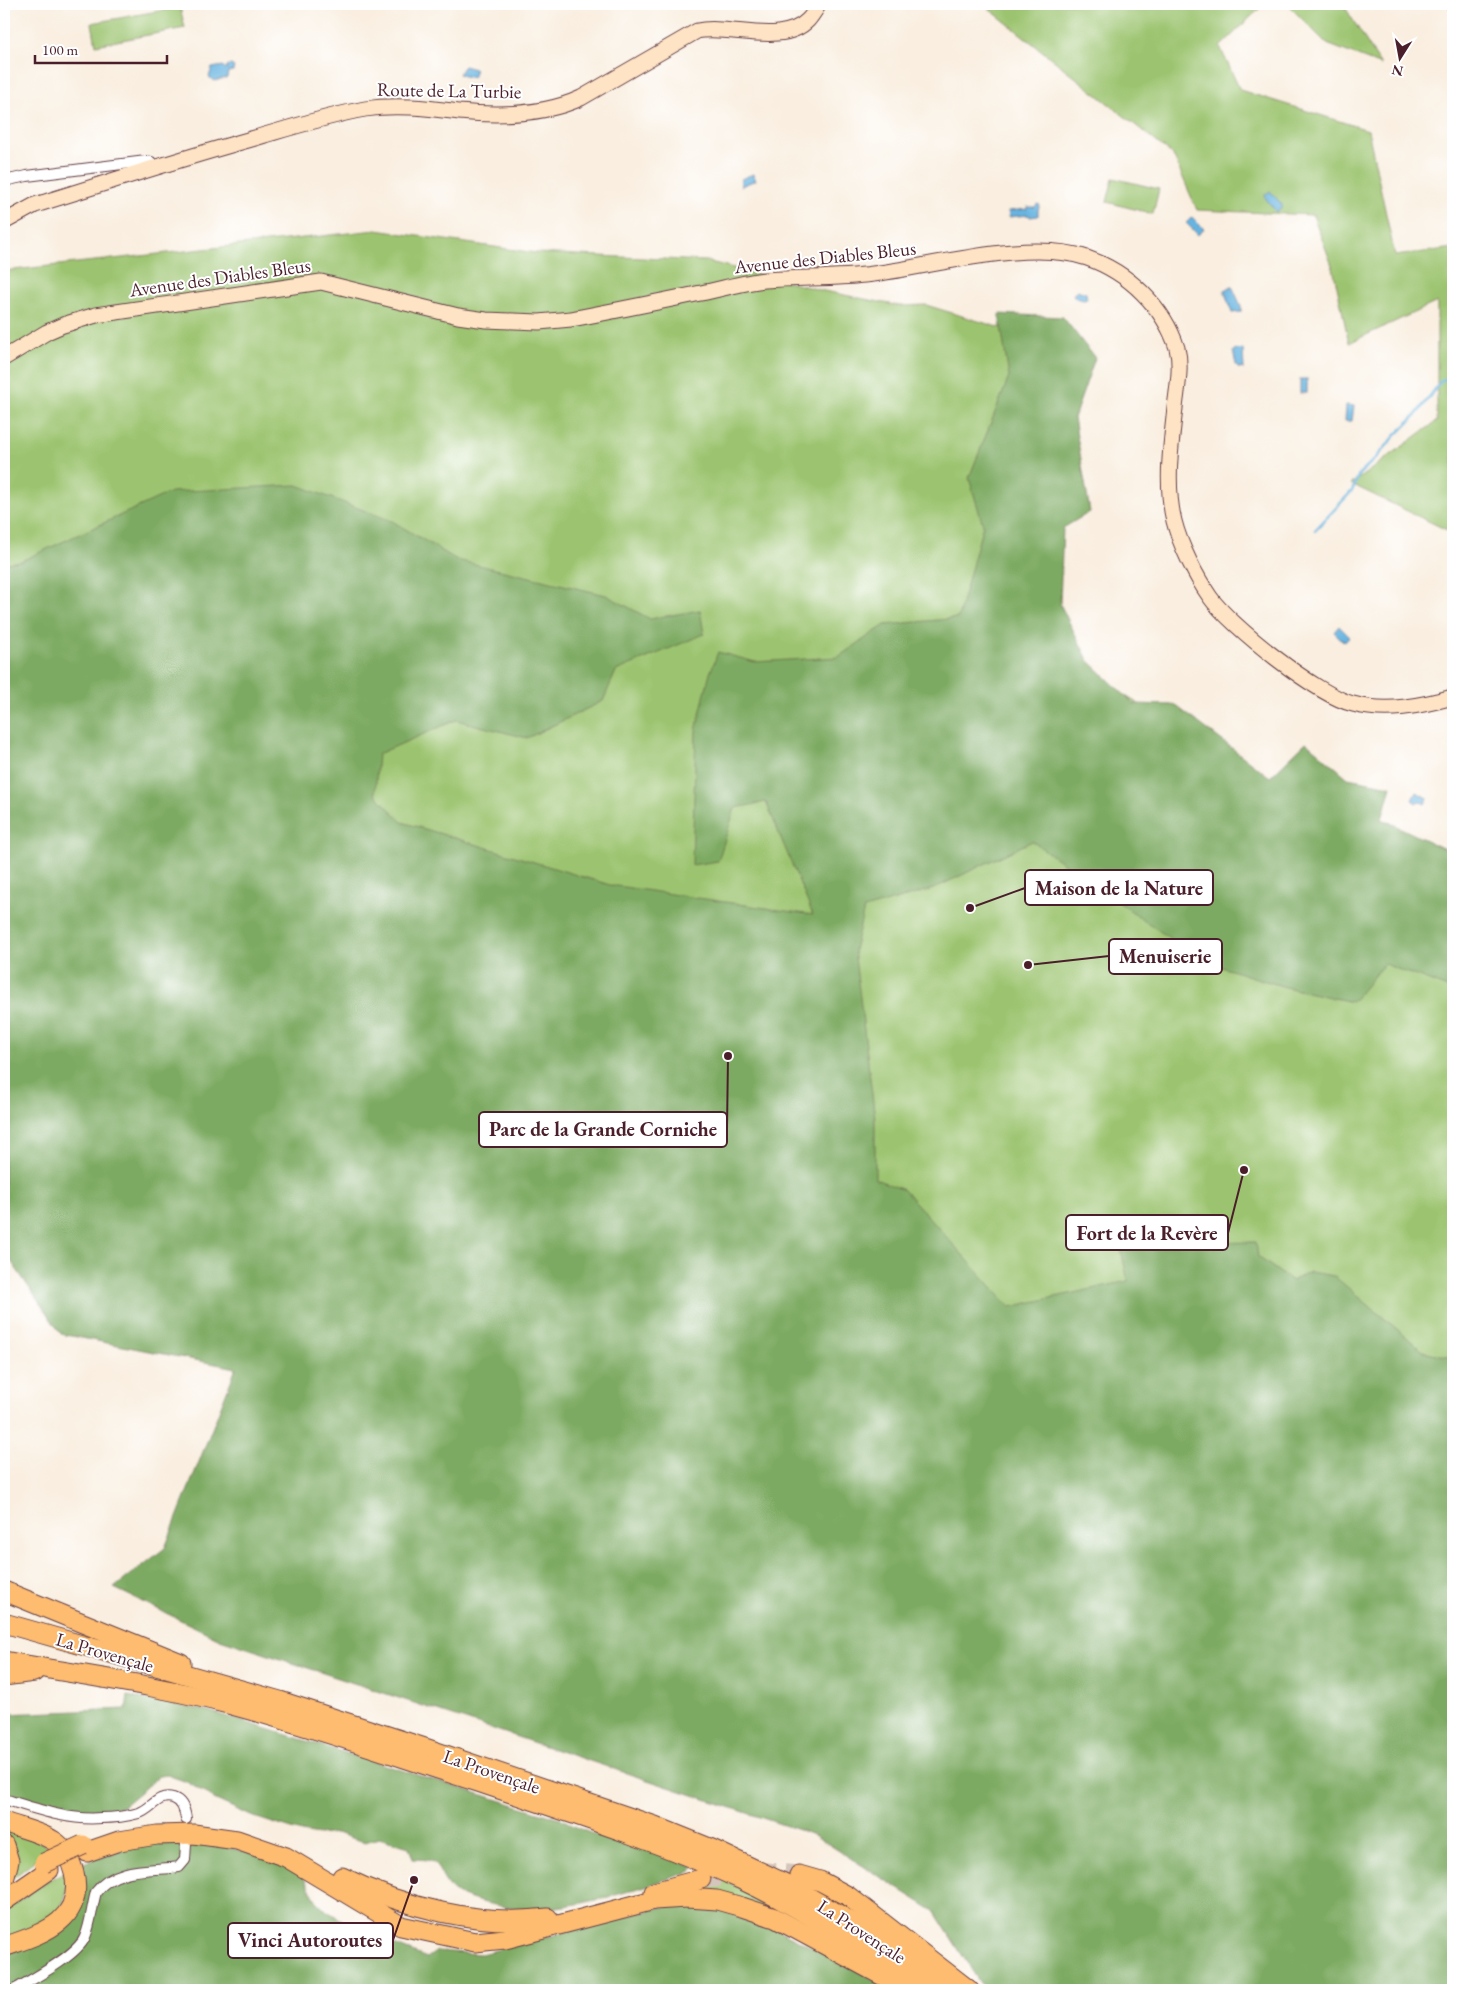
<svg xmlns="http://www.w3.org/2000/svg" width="1457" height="1994" font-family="'EB Garamond',serif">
	<rect width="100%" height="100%" fill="#fff"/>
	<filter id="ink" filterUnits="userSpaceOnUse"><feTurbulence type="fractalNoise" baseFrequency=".02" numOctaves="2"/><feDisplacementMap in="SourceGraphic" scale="10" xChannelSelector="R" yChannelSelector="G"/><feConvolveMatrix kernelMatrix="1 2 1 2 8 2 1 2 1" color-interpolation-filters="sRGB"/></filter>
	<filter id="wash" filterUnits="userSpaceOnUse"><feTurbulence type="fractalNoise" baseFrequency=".0096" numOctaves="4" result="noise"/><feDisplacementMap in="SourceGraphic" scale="20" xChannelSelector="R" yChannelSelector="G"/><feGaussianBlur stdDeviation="1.12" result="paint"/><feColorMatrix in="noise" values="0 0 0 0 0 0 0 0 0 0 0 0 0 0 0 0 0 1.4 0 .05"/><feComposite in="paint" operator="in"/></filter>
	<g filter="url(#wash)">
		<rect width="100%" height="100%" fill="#f9eedf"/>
		<g fill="#9cc470" stroke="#73724e">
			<polygon points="983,4 1264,4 1220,47 1240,90 1368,130 1395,256 1453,248 1453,533 1351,484 1437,421 1437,302 1349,343 1333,268 1313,215 1197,210 1173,155"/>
			<polygon points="1287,4 1343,4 1381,65 1327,44"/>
			<polygon points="180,7 185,28 96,45 92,23"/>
			<polygon points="1113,178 1159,189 1153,214 1107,202"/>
			<polygon points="376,230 536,253 706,261 824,291 900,306 926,305 1083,353 1036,533 1077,666 1389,858 1453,879 1453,1990 4,1233 4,271"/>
			<polygon points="4,1828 40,1842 52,1850 36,1860 13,1878 13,1844 4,1832"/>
			<path d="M68,1870C70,1877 69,1882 67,1889C61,1924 32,1928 4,1942V1912L45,1882Z"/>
			<polygon points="710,1873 813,1926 690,1894 693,1885 711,1882"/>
		</g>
		<g fill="#7daa62" stroke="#646446">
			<polygon points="999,314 1063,317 1095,358 1074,418 1090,512 1063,528 1060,604 1088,660 1134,704 1175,705 1270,777 1306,742 1348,778 1391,786 1382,819 1453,853 1453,990 1384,964 1352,1002 1285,987 1202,961 1032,841 933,889 864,909 854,950 875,1118 875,1179 904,1190 1010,1307 1128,1281 1120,1245 1256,1242 1258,1257 1292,1281 1310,1272 1334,1276 1423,1351 1453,1358 1453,1990 989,1990 980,1983 934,1911 814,1835 220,1639 114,1588 165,1548 236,1368 61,1334 4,1251 4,563 21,561 171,492 297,485 392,521 457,560 606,595 650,619 700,610 704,634 616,671 603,701 527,738 456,720 378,754 375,794 402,822 610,885 813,915 766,802 735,808 718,861 692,865 696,731 709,676 718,652 755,662 838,657 885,625 958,618 983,525 969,478 1009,377"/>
			<path d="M128,1696L209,1711L564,1820C586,1835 610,1838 634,1845C655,1851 674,1860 694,1867L692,1871C616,1895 544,1925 465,1897C453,1893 446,1884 441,1874C439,1871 438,1866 435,1864C430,1858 420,1860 413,1859L409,1847L379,1838L365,1842L336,1833L319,1835L301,1832L251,1816L214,1799L187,1782L167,1775L159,1776L123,1806L103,1812H79L4,1795V1714L126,1709Z"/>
			<polygon points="168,1842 208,1844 244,1851 283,1864 304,1878 316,1900 327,1911 342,1920 367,1929 374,1937 427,1958 437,1951 481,1954 666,1906 705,1905 754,1917 894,1990 4,1990 4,1955 58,1933 80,1864 133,1846"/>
		</g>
		<g fill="#66b4e0" stroke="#586a86">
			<polygon points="231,65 234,67 233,71 228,72 227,78 214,81 209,77 212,68 223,66 226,69 227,66"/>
			<polygon points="464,66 475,69 474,76 469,77 460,75 459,73"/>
			<polygon points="753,174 756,180 741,186 741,179"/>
			<polygon points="1270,191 1283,206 1276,212 1264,196"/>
			<polygon points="1037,204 1040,205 1038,210 1038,216 1030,217 1029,215 1009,217 1008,211 1027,209 1027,207 1035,207"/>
			<polygon points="1192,217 1204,229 1198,235 1186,223"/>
			<polygon points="1232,286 1241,306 1241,312 1232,313 1224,290"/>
			<polygon points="1077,290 1086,293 1087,299 1084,300 1076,298 1073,295"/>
			<polygon points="1243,349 1244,369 1238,368 1236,365 1233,351"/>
			<rect x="1300" y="379" width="7" height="14"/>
			<polygon points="1346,405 1354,406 1352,421 1345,421"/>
			<polygon points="1339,626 1350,637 1344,642 1334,632"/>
			<polygon points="1416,792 1428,798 1425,804 1419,801 1416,803 1412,800"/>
		</g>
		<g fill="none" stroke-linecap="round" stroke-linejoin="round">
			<polyline stroke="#66b4e0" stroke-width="2.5" points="1315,530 1352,491 1359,474 1376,458 1396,435 1416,415 1441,381 1453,376"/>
		</g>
	</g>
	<g filter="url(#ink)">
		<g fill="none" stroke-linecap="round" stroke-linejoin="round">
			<polyline stroke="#d6c5bb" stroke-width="19" stroke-dasharray="19 9" stroke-linecap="butt" points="701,1879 767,1872 799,1875"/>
			<defs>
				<g id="minor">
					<polyline points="1450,4 1453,6"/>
					<polyline points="4,181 27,176 146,161 151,162 154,168"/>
					<path d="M4,1799C34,1808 69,1821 101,1818C113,1818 128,1816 139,1813C152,1809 157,1794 173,1798C182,1801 185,1810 186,1819"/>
					<path d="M14,1990C31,1980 78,1955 85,1937C91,1923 92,1906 96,1892C115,1866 152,1871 179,1867L185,1860L186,1843"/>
				</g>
				<g id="secondary">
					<path d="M4,222L35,205C106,183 176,160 248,140C286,129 326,116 365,109C396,104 427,108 459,112C499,116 544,115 581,98L697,31C729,24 782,47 808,20C812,16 816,9 819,4"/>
					<path d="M4,358L47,332L63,325L96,315L321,282L458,316L486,320L539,322L571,319C614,311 657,302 701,293C722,289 744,282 765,280C801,277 837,279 873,274C933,266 1031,238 1087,258C1128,272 1164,307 1177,348C1182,367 1177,389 1175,408C1171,446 1165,484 1174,521C1180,545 1196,577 1210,597C1230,626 1319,696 1353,704C1387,713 1420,706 1453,697"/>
				</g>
				<g id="motorway">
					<polyline points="4,1591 181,1663"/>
					<polyline points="4,1623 280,1701 428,1749 655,1826 712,1849 786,1884 857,1925 950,1990"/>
					<path d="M4,1661C80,1675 157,1685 232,1705C315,1727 396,1756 478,1782C567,1812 657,1840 742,1880C806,1910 866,1949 924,1990"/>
					<polyline points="4,1676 34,1672"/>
					<path d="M4,1822C20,1828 40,1832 54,1841C65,1848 71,1861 74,1873C85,1922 40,1934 4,1947"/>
					<polyline points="4,1845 9,1861 4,1880"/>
					<polyline points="87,1852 119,1841 157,1835 194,1834 237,1840 286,1857 401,1926 475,1942 505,1939 654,1900 687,1898 717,1900 742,1907 775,1918 894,1982"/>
					<polyline points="799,1875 820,1881 848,1896 969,1990"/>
					<path d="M342,1877C403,1907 479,1927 548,1918"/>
					<polyline points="654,1892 701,1879"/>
					<polyline points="4,1901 49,1870"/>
				</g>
			</defs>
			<use href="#minor" stroke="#643e46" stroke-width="12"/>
			<use href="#secondary" stroke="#643e46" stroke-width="17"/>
			<use href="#motorway" stroke="#643e46" stroke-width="21"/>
			<use href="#minor" stroke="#fff" stroke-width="10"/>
			<use href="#secondary" stroke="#fee4c5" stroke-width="15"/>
			<use href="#motorway" stroke="#fdbc6f" stroke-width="19"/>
			<defs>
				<polyline id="motorway-bridge" points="44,1863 83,1845"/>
			</defs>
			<use href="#motorway-bridge" stroke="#643e46" stroke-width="21" stroke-linecap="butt"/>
			<use href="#motorway-bridge" stroke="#fdbc6f" stroke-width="19"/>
		</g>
	</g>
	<g text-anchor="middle" stroke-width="4" stroke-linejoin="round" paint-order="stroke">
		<g font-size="19" fill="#4a1f2b" stroke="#fff">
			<text transform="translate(449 90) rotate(1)" y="7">Route de La Turbie</text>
			<text transform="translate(825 257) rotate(-6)" y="7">Avenue des Diables Bleus</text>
			<text transform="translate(220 277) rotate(-8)" y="7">Avenue des Diables Bleus</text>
			<text transform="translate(105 1652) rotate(16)" y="7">La Provençale</text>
			<text transform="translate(492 1771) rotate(19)" y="7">La Provençale</text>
			<text transform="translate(862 1931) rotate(33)" y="7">La Provençale</text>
		</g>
	</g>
	<path fill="none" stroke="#4a1f2b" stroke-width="2" d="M970 908L1025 888M1028 965L1109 956M728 1056L727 1129M1244 1170L1228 1233M414 1880L393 1940"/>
	<g fill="#4a1f2b" stroke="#fff" stroke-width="2">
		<circle cx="970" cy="908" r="5"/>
		<circle cx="1028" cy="965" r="5"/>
		<circle cx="728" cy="1056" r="5"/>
		<circle cx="1244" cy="1170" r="5"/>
		<circle cx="414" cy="1880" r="5"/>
	</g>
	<g fill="#fff" stroke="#4a1f2b" stroke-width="2">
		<rect x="1025" y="870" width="188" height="35" rx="5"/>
		<rect x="1109" y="939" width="113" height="35" rx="5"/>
		<rect x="479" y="1112" width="248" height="35" rx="5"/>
		<rect x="1066" y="1215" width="162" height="35" rx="5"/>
		<rect x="228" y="1923" width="165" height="35" rx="5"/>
	</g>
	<g font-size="20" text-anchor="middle" font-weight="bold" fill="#4a1f2b">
		<text x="1119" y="895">Maison de la Nature</text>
		<text x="1165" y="963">Menuiserie</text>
		<text x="603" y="1136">Parc de la Grande Corniche</text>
		<text x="1147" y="1240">Fort de la Revère</text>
		<text x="310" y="1947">Vinci Autoroutes</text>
	</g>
	<rect width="1457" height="1994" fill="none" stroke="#fff" stroke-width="20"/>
	<g transform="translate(1400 58) rotate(191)" stroke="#ffffff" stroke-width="4" paint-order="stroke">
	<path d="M0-4L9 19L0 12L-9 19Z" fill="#4a1f2b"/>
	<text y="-8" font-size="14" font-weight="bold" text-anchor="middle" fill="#4a1f2b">N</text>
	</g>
	<path d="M35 55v8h132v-8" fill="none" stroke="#4a1f2b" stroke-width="2.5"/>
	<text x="42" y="55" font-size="15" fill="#4a1f2b" stroke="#ffffff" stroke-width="4" paint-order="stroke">100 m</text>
</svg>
